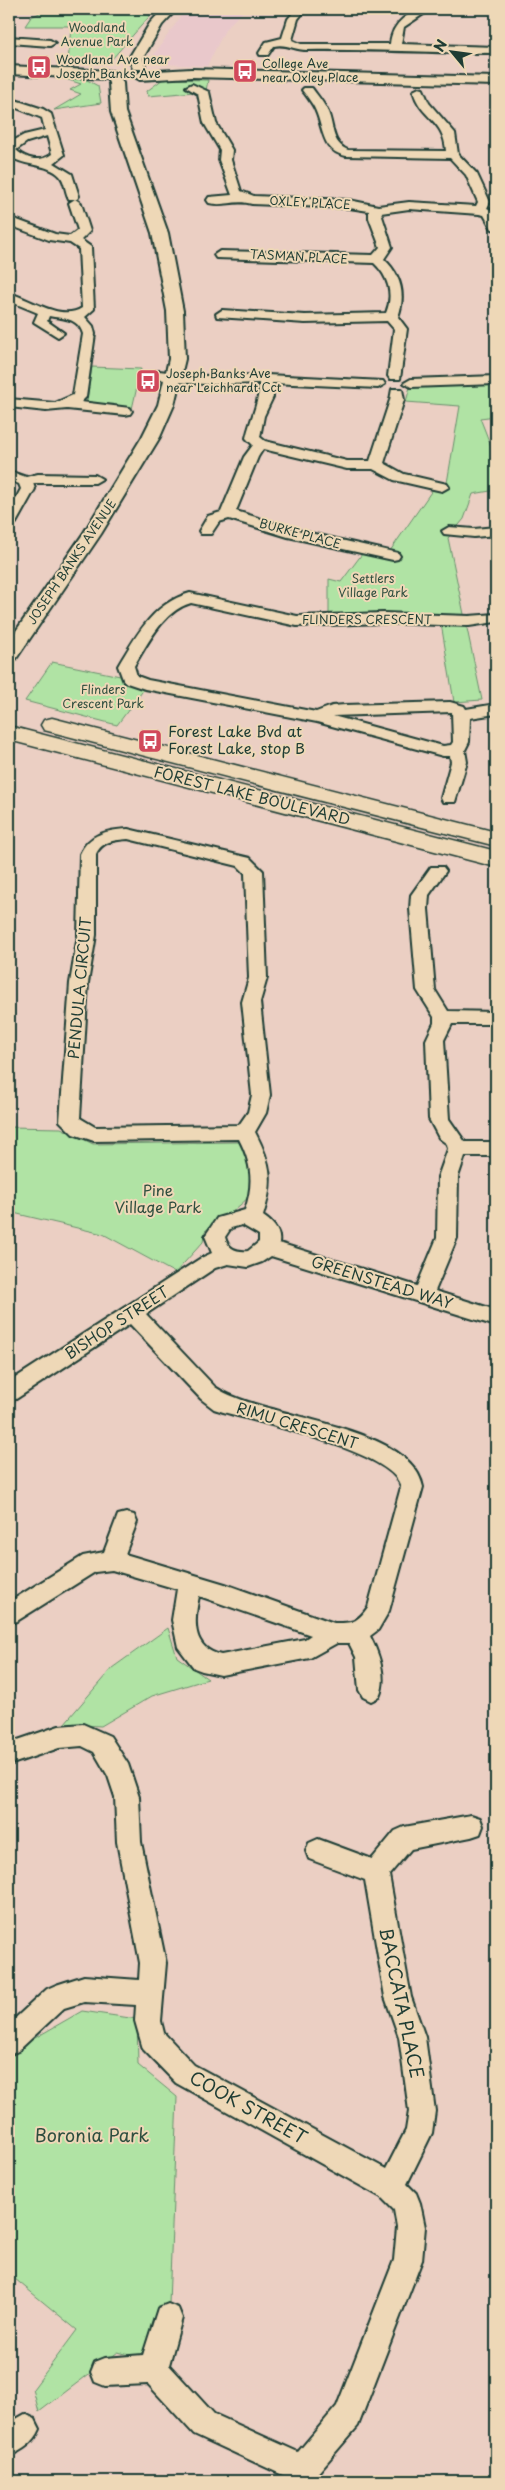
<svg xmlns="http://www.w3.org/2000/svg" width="505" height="2490" font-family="'Playpen Sans',sans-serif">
	<rect width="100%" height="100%" fill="#ebcfc3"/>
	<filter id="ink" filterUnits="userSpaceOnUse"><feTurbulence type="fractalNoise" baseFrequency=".02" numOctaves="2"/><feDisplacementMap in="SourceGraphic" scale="10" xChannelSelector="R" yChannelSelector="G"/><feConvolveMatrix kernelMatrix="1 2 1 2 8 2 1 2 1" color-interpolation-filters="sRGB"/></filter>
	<g filter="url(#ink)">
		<polygon fill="#e9c8cb" points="186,9 245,9 226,28 207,66 162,64 151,59"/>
		<g fill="#b0e3a4" stroke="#68906c">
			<polygon points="48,9 156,9 111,60 102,63 68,63 71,26 25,26 31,17"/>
			<polygon points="56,76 87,80 98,86 101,103 54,110 81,94 70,90 81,84"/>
			<polygon points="163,79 208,80 206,91 148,96 147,91"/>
			<polygon points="92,367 141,369 132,409 86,405"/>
			<polygon points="496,380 496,416 480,418 496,459 496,490 473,494 464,519 448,538 482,700 454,702 440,617 329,615 329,579 341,582 368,546 390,551 433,489 447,483 460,406 406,402 411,383"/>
			<polygon points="52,662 125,677 145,688 117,725 25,701"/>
			<path d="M9,1127L61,1128L93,1144L239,1142L248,1153L253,1192C240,1208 222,1218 205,1231L203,1242L175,1273L103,1234L9,1212Z"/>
			<polygon points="168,1628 177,1657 208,1679 152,1696 101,1726 64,1724 112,1668"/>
			<polygon points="82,2011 137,2019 138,2065 177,2097 169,2304 154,2340 137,2357 118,2352 39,2412 33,2389 77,2330 9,2274 9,2057 21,2046"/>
		</g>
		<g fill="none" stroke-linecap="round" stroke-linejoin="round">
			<defs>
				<g id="minor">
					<path d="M296,9H306L298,19L292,40L301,44H390C392,22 410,9 431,9L404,27L401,44L496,47V53C433,53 370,49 307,50C294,50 286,43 274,46L268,55H260L259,53L266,42L282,38L288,19Z"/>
					<polygon points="9,37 50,40 55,43 50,46 9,43"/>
					<path d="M192,84L209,92L216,123L232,150L231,160L241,191L254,196L349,200L378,206L409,202L476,206L478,202L466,175L450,158L346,156C323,151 324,133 317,114C314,105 308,98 302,90L304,88H312C317,95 324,103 328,112C334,126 331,143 348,150L446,151C444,119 421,119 413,91L419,88L423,89L429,103L455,133L458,154L477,174L490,202L487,208C498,212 496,219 496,230L492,229L484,215L479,214L409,209L381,213L392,247L384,259C401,275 406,295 398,317L407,329L400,379H390L388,376L394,329L387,321L305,323L217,317L216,314L222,310L305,315L386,313C394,294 388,276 374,263L216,258L214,255L220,251L373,255L380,247L369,218V211L349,208L252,204C235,199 225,207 209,203L207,200L209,197L232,195L219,160L220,150L204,123L198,94L186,87Z"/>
					<path d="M9,98L43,109L51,114L64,155L54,163L72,174L79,196L77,199H69C65,192 65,181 60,176C48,163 25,167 9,156V143L24,135L45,130L42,118L9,105ZM47,136L52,154C40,163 26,159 16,150L27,142Z"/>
					<path d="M75,199L81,203L90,231L81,240L91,247L94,309L85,317L93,326L95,334L86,397L81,402L130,408L132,411L130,414L125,415L67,409L46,411L9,407V399L55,403L73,395L83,334C78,317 63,319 49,316L47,321L64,333L58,337L34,322L38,313L9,301V293C29,298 61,322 82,308L79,249L70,243L49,240L9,225V217L55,234L70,236L78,230L69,203Z"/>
					<path d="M159,371L200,376L267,375L383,381L385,384L378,388L272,383L273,397L264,416L260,437L265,441L347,461H370L390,400L392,389H402L404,400L384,463L404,474L447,484L449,487L442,491L394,480L373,469H347L263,449L258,457L236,511L297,530L398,553L400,556L398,559L393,560L288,537L229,519L219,522L211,534H201L199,531L208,516L221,512L244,457L253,445L246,438C250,419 260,402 259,383C224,384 189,386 154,378L152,375Z"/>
					<polygon points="496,376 496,384 411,387 404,383 411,379"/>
					<polygon points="9,471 26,477 38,474 95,475 102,479 95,483 33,483 35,489 16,523 9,527 9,511 21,489 19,484 9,480"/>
					<polygon points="449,527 474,529 496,527 496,535 474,537 444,534 442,531"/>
					<path d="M190,593L297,616L383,613L469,616L496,614V622L469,626L383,623L297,626L191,603C163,611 148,643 134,666L137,676L148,680L316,712L332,706L345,705L450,702L464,706L466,709L496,704V714L470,718L469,742L465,750L467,762L455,802H443L441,798L451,762L450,756H443L317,722L145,689L124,682L118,666C136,636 153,603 190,593ZM452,712L453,742L451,745L443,746L333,716Z"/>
					<path d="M128,829L250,858L263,871L267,978L260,1002L270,1095L266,1113L255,1132C272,1165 274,1181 263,1216C272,1222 281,1231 279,1243L417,1286L437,1238L438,1177L448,1149L447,1144L439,1138L429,1119L426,1040L434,1023V1017L417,990L410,909L411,895L431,867H443L446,871L429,895L428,909L435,990L448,1011L496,1012V1024H452L444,1040L449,1119L465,1142H496V1156H465L458,1177L457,1238L435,1291L496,1310V1326L271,1256L262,1262L248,1267L228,1264L215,1268L146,1314L215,1387C261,1419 411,1423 423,1487L389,1611L378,1630L370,1636C379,1654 388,1678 379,1697L371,1701L363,1697L359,1690L356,1657L349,1643H337L310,1658L221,1675L202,1671L194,1668L178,1647L172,1620L177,1589L112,1570L95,1572L17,1621L9,1624V1602L83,1556L104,1552L118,1515L126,1513L134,1515L137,1522L125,1554L225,1584L334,1623C352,1623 357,1623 368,1607L401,1487C394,1450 249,1421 214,1409L201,1399L130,1324L16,1399L9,1401V1382L201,1258L212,1253L205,1236L217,1218L245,1210C254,1184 252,1164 239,1139L94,1141L73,1134L60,1121L70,983L78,935L80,854C89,834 107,830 128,829ZM128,839L238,866L245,873L249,978L242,1002L252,1095L248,1112L239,1125L95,1127L80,1118L88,983L96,935V854C102,841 115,840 128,839ZM242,1225L259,1235V1242L248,1251C236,1252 228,1249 225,1237L231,1228ZM199,1596L311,1635L305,1639L221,1655C191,1648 194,1620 199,1596Z"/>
					<polygon points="83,1724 110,1736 128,1764 139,1797 141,1842 166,1963 161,2021 164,2033 194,2065 386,2169 406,2130 409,2111 399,2037 385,1997 365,1880 309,1859 306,1851 309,1843 318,1839 372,1859 395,1831 404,1827 471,1815 480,1818 483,1826 480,1834 471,1837 411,1849 389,1875 411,1997 425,2037 435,2111 432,2133 407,2184 416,2193 420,2203 425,2227 422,2260 358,2426 316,2475 316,2481 286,2481 287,2477 194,2434 148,2384 105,2386 95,2382 91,2372 95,2362 105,2358 143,2355 158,2308 168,2304 178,2308 182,2318 169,2365 214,2414 298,2452 337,2406 394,2260 397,2227 394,2210 381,2197 176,2083 143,2049 135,2021 136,2005 84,2002 64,2008 18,2051 9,2055 9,2024 47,1989 56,1985 84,1976 139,1980 140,1963 117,1842 115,1797 108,1776 94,1752 82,1746 59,1748 9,1765 9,1743 59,1726"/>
					<path d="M25,2414L35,2419L40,2429C34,2443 23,2450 9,2456V2423Z"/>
				</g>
				<g id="tertiary">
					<polygon points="163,9 177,9 162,25 143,58 145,66 143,69 133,69 129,58 150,23"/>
					<polygon points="9,66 111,71 117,73 123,83 125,112 168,233 183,311 185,359 174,405 160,437 101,534 16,659 9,661 9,641 83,534 142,437 158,405 169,359 167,311 152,233 111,112 109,83 107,79 9,74"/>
					<polygon points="191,69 496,77 496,85 191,77 140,80 133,76 140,72"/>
				</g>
				<g id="secondary">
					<polygon points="52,718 496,832 496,846 44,730 41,725 44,720"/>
					<polygon points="9,726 496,851 496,867 9,740"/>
				</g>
			</defs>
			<use href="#minor" stroke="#1f3d34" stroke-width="4"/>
			<use href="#tertiary" stroke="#1f3d34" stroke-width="4"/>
			<use href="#secondary" stroke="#1f3d34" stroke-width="3"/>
			<use href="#minor" fill="#eed8b7" fill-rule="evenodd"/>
			<use href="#tertiary" fill="#eed8b7" fill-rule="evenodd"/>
			<use href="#secondary" fill="#eed8b7" fill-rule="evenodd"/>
		</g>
	</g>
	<defs>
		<symbol id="bus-square" viewBox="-11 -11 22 22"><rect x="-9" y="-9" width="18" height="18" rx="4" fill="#d1495b" stroke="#eed8b7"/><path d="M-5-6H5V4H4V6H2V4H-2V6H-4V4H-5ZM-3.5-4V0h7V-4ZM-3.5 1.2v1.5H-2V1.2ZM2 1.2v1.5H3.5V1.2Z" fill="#fff"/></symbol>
	</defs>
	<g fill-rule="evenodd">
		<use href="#bus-square" x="25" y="53" width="28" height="28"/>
		<use href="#bus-square" x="231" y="57" width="28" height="28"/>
		<use href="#bus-square" x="134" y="367" width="28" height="28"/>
		<use href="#bus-square" x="136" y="727" width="28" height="28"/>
	</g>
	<g text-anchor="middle" stroke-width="4" stroke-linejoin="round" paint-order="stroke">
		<g font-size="12" fill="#2e4e3f" stroke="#eed8b7">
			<text x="97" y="32">Woodland<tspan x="97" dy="14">Avenue Park</tspan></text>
			<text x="373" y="583">Settlers<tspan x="373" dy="14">Village Park</tspan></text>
			<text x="103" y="694">Flinders<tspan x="103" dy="14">Crescent Park</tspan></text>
		</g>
		<g font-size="12" fill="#1f3d34" stroke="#eed8b7" text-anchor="start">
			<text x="56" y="64">Woodland Ave near<tspan x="56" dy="14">Joseph Banks Ave</tspan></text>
			<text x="262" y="68">College Ave<tspan x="262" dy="14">near Oxley Place</tspan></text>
			<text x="166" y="378">Joseph Banks Ave<tspan x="166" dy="14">near Leichhardt Cct</tspan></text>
		</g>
		<g font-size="12" fill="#1f3d34" stroke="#eed8b7">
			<text transform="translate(310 203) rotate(3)" y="4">OXLEY PLACE</text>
			<text transform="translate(299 257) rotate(3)" y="4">TASMAN PLACE</text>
			<text transform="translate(300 534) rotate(15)" y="4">BURKE PLACE</text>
			<text transform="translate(72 562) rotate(-56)" y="4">JOSEPH BANKS AVENUE</text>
			<text x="367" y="624">FLINDERS CRESCENT</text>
		</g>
		<g font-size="15" fill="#1f3d34" stroke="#eed8b7" text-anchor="start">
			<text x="168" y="737">Forest Lake Bvd at<tspan x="168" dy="17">Forest Lake, stop B</tspan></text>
		</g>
		<g font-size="15" fill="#1f3d34" stroke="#eed8b7">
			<text transform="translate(252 796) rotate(14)" y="5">FOREST LAKE BOULEVARD</text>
			<text transform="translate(80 988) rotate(-85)" y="5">PENDULA CIRCUIT</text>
			<text transform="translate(382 1283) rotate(17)" y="5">GREENSTEAD WAY</text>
			<text transform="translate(117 1323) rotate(-33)" y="5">BISHOP STREET</text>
			<text transform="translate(297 1426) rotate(17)" y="5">RIMU CRESCENT</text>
		</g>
		<g font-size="15" fill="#2e4e3f" stroke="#eed8b7">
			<text x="158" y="1196">Pine<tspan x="158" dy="17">Village Park</tspan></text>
		</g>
		<g font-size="18" fill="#1f3d34" stroke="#eed8b7">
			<text transform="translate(401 2003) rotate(78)" y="6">BACCATA PLACE</text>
			<text transform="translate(248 2108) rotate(29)" y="6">COOK STREET</text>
		</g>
		<g font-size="18" fill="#2e4e3f" stroke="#eed8b7">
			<text x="92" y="2142">Boronia Park</text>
		</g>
	</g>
	<rect width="505" height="2490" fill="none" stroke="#eed8b7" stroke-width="30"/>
	<rect x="15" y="15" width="475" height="2460" fill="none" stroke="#1f3d34" stroke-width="2" filter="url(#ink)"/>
	<g transform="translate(452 52) rotate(299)" stroke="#eed8b7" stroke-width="4" paint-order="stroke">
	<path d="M0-4L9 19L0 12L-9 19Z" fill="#1f3d34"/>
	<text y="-8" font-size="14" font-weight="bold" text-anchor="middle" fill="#1f3d34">N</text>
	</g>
</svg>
